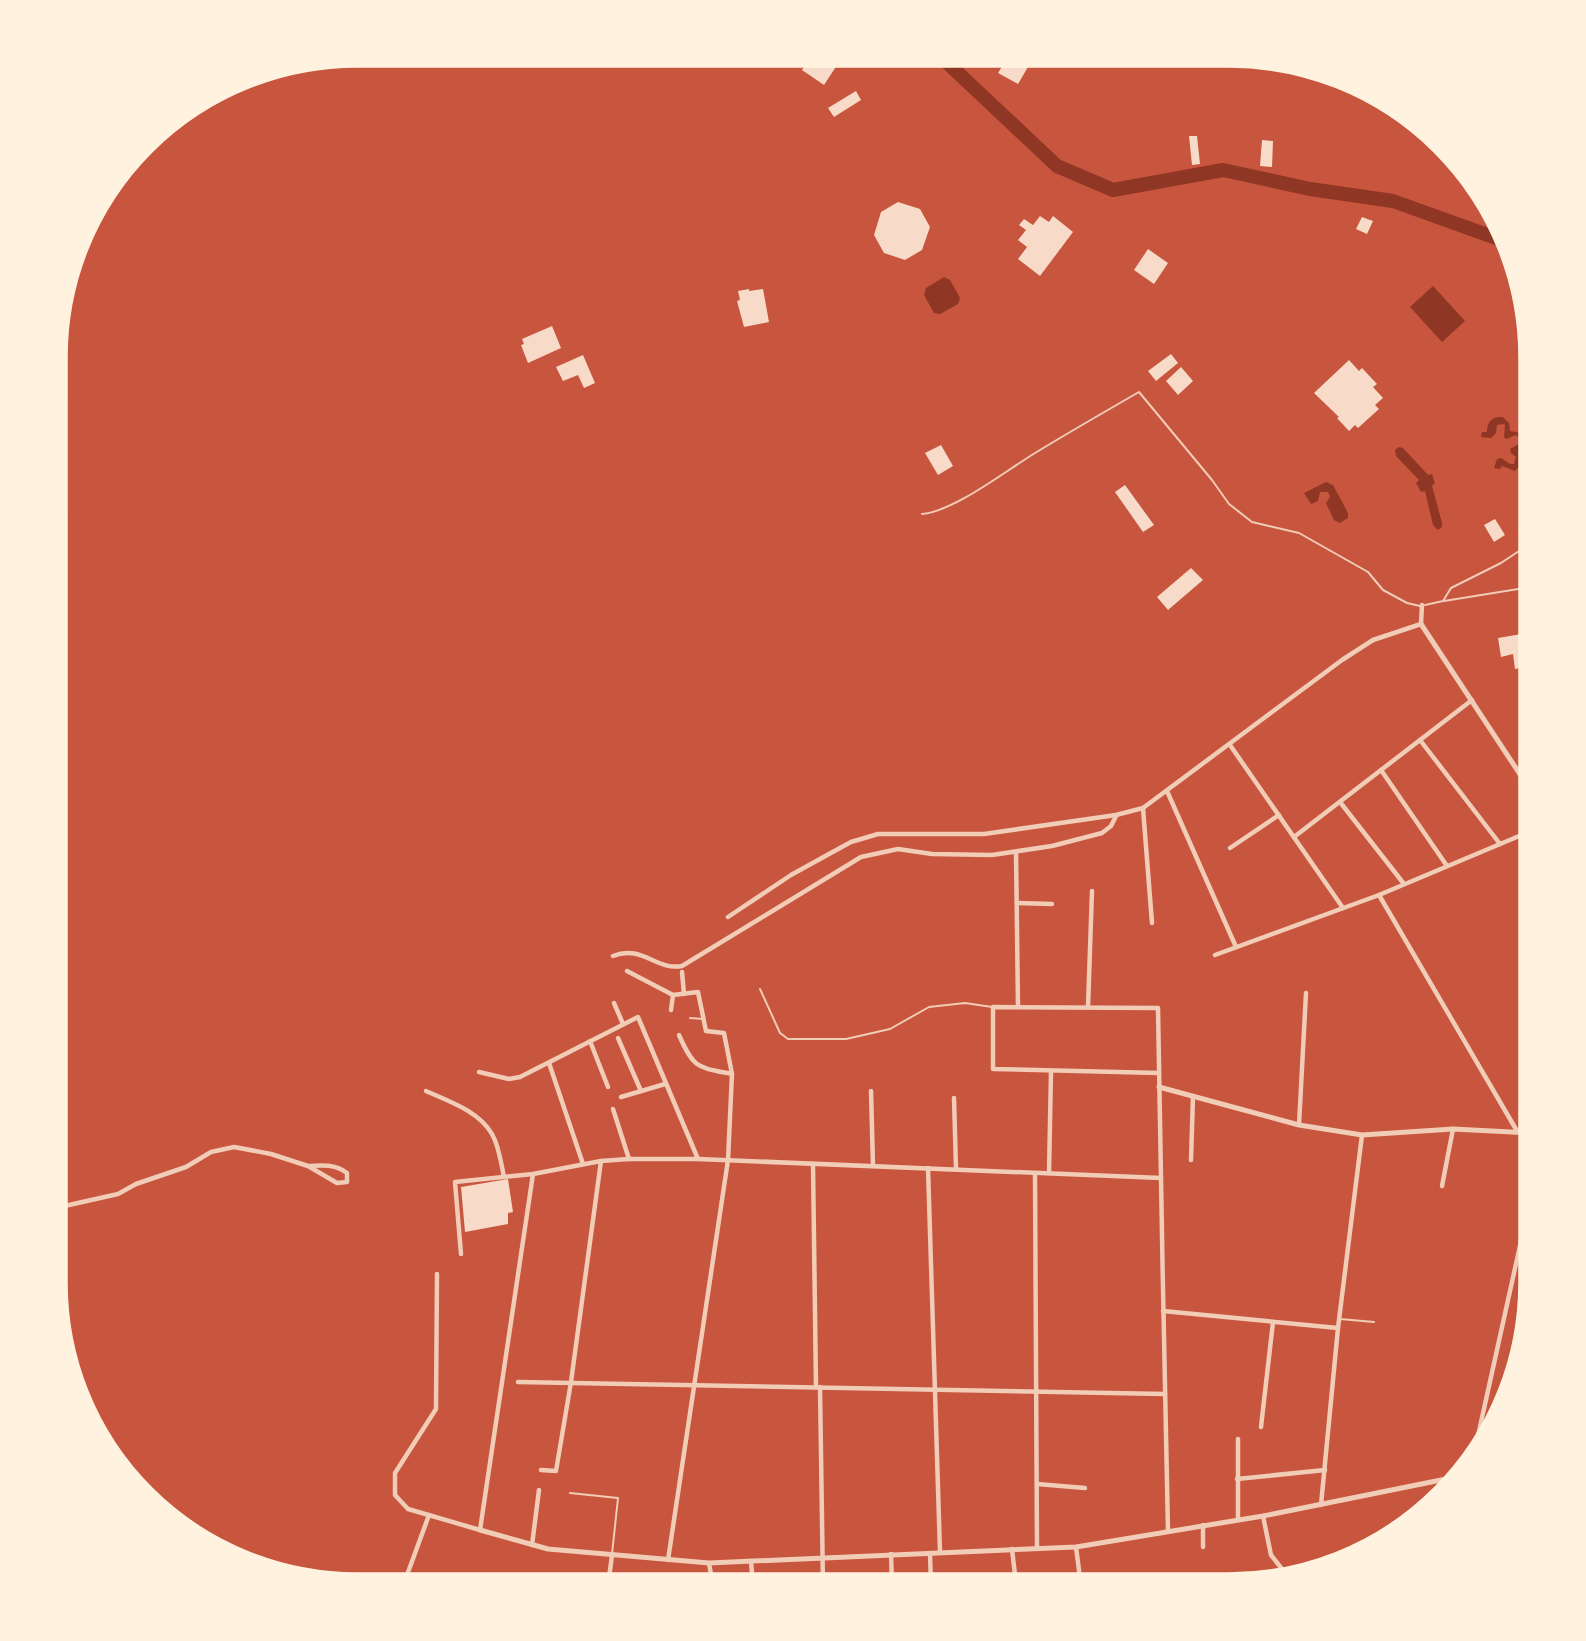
<svg xmlns="http://www.w3.org/2000/svg" width="1586" height="1641" font-family="Mulish,sans-serif">
	<rect width="100%" height="100%" fill="#c8553d"/>
	<g fill="#8f3625">
		<polygon points="944,277 950,280 960,298 958,304 940,314 934,313 924,295 926,288"/>
		<polygon points="1433,286 1465,321 1442,342 1410,307"/>
		<path d="M1503,417L1509,423L1510,431L1521,433L1525,440V446L1519,451L1523,456V462L1515,471L1502,466L1500,469L1494,468L1497,459L1501,458L1510,464H1514L1516,457L1511,453L1510,449L1519,444V438L1516,435L1506,439L1504,437L1505,425L1503,424L1497,425L1496,433L1491,438L1481,437L1482,432H1487C1487,422 1492,416 1503,417Z"/>
		<polygon points="1399,447 1403,448 1428,475 1432,474 1435,483 1432,486 1442,523 1442,527 1438,530 1433,525 1425,491 1421,492 1416,483 1419,480 1396,456 1395,450"/>
		<polygon points="1326,482 1333,485 1348,513 1348,518 1340,523 1334,520 1326,503 1330,497 1328,492 1320,492 1318,501 1311,504 1304,493"/>
	</g>
	<g fill="none" stroke-linecap="round" stroke-linejoin="round">
		<polyline stroke="#8f3625" stroke-width="14" points="940,56 1057,166 1113,190 1223,170 1310,189 1393,201 1507,242"/>
	</g>
	<g fill="#f7dbc8">
		<polygon points="811,56 843,56 824,85 802,70"/>
		<polygon points="1003,56 1024,56 1032,60 1018,84 998,73 1003,65 999,62"/>
		<polygon points="856,91 861,100 834,117 828,108"/>
		<polygon points="1189,136 1197,136 1200,164 1192,165"/>
		<polygon points="1262,140 1273,141 1272,167 1260,166"/>
		<polygon points="898,202 920,209 930,227 922,250 905,260 884,253 874,235 881,212"/>
		<polygon points="1040,216 1049,222 1053,216 1073,232 1040,276 1018,259 1027,247 1018,240 1026,230 1019,225 1024,219 1033,225"/>
		<polygon points="1362,217 1373,221 1367,234 1356,229"/>
		<polygon points="1148,249 1168,263 1154,284 1134,270"/>
		<polygon points="749,289 749,291 763,289 769,322 744,327 737,301 740,300 738,291"/>
		<polygon points="552,326 561,348 528,363 521,345 524,344 522,339"/>
		<polygon points="1171,354 1178,363 1156,381 1148,371"/>
		<polygon points="583,355 595,383 584,388 578,375 563,381 556,367"/>
		<polygon points="1349,360 1359,371 1362,368 1377,384 1373,387 1383,398 1375,405 1379,409 1358,428 1355,425 1349,431 1337,418 1339,417 1314,393"/>
		<polygon points="1181,367 1193,381 1178,395 1166,381"/>
		<polygon points="941,445 953,466 938,475 925,453"/>
		<polygon points="1125,485 1154,525 1143,532 1115,492"/>
		<polygon points="1495,519 1505,535 1494,542 1484,525"/>
		<polygon points="1191,568 1203,580 1168,610 1157,597"/>
		<polygon points="1531,620 1531,666 1515,669 1513,654 1501,657 1498,638 1527,633 1525,622"/>
		<polygon points="508,1179 513,1212 508,1213 508,1224 465,1232 461,1187"/>
	</g>
	<g fill="none" stroke-linecap="round" stroke-linejoin="round">
		<g stroke="#f1ccb7" stroke-width="2">
			<path d="M922,514C956,511 1009,468 1040,450C1073,430 1106,411 1139,392L1212,480L1229,504L1252,522L1299,533L1368,572L1383,590L1407,603L1420,606"/>
			<polyline points="1444,601 1531,587"/>
			<polyline points="1425,605 1443,601 1451,588 1501,563 1531,543"/>
			<polyline points="760,989 780,1033 788,1039 846,1039 890,1029 929,1007 965,1003 992,1007"/>
			<polyline points="690,1018 703,1019"/>
			<polyline points="1340,1319 1374,1322"/>
			<polyline points="570,1493 618,1498 612,1554"/>
		</g>
		<g stroke="#f1ccb7" stroke-width="4.5">
			<polyline points="1420,740 1500,844"/>
			<polyline points="1230,745 1343,908"/>
			<polyline points="1381,770 1447,866"/>
			<polyline points="1167,791 1236,947"/>
			<polyline points="1340,802 1404,884"/>
			<polyline points="1143,808 1152,923"/>
			<polyline points="1294,837 1472,700"/>
			<polyline points="1230,848 1279,815"/>
			<polyline points="1016,852 1018,1007"/>
			<polyline points="1379,895 1517,1131"/>
			<polyline points="1017,903 1052,904"/>
			<polyline points="728,917 791,875 829,854 851,842 878,834 984,834 1116,815 1143,808 1342,660 1373,640 1421,624 1422,605"/>
			<polyline points="1215,955 1379,895 1531,831"/>
			<path d="M613,956C642,944 656,971 682,966L861,857L898,849L932,854L992,855L1052,846L1102,833L1111,826L1116,816"/>
			<polyline points="627,971 673,995 698,992 706,1031 724,1033 732,1074 728,1160 668,1560"/>
			<polyline points="682,972 684,994"/>
			<polyline points="614,1003 623,1024"/>
			<polyline points="1088,1007 1092,891"/>
			<polyline points="671,1010 673,995"/>
			<path d="M679,1035C694,1069 697,1067 732,1074"/>
			<polyline points="618,1038 641,1091"/>
			<polyline points="590,1041 608,1087"/>
			<polyline points="549,1063 583,1164"/>
			<polyline points="479,1072 509,1079 520,1077 638,1017 698,1159"/>
			<path d="M1159,1073L993,1069V1007L1158,1008C1161,1182 1164,1357 1168,1531"/>
			<path d="M426,1091C448,1101 479,1111 492,1134C499,1146 501,1163 504,1177"/>
			<polyline points="871,1091 873,1166"/>
			<polyline points="621,1097 665,1084"/>
			<polyline points="954,1098 956,1169"/>
			<polyline points="613,1109 629,1159"/>
			<polyline points="1299,1125 1306,993"/>
			<polyline points="1191,1160 1193,1096"/>
			<polyline points="813,1164 816,1387"/>
			<polyline points="928,1168 940,1552"/>
			<polyline points="1035,1173 1037,1548"/>
			<polyline points="1049,1173 1051,1072"/>
			<polyline points="1442,1186 1453,1129"/>
			<path d="M60,1207L118,1194L136,1184L186,1167L211,1152L234,1147L271,1154L308,1166L337,1183L347,1182V1173C335,1164 322,1165 308,1166"/>
			<polyline points="461,1254 455,1182 533,1174 601,1161 629,1159 698,1159 1161,1178"/>
			<polyline points="437,1274 436,1409 395,1473 395,1495 408,1509 480,1530 533,1174"/>
			<polyline points="1163,1311 1338,1328"/>
			<polyline points="518,1382 1165,1394"/>
			<polyline points="820,1387 823,1586"/>
			<polyline points="1261,1427 1273,1322"/>
			<polyline points="1474,1454 1531,1196"/>
			<polyline points="541,1470 556,1471 571,1382 601,1161"/>
			<polyline points="1237,1479 1325,1470"/>
			<polyline points="1037,1484 1085,1488"/>
			<polyline points="1321,1505 1338,1328 1362,1135"/>
			<polyline points="1263,1516 1271,1555 1289,1578"/>
			<polyline points="1238,1519 1238,1439"/>
			<polyline points="532,1545 539,1490"/>
			<polyline points="1076,1547 1081,1586"/>
			<polyline points="1203,1547 1203,1525"/>
			<polyline points="1012,1549 1015,1575"/>
			<polyline points="930,1553 931,1586"/>
			<polyline points="891,1554 892,1583"/>
			<polyline points="751,1561 753,1586"/>
			<polyline points="709,1563 713,1586"/>
			<polyline points="1164,1581 1168,1586"/>
			<polyline points="403,1586 429,1515"/>
			<polyline points="506,1586 507,1586"/>
			<polyline points="608,1586 612,1555"/>
		</g>
		<g stroke="#f1ccb7" stroke-width="5">
			<polyline points="1421,624 1531,791"/>
			<polyline points="1159,1087 1299,1125 1362,1135 1453,1129 1531,1133"/>
			<polyline points="480,1530 548,1549 709,1563 1076,1547 1263,1516 1451,1478"/>
		</g>
	</g>
	<path d="M0 0H1586V1641H0ZM357 66H1229A291 291 0 0 1 1520 357V1283A291 291 0 0 1 1229 1574H357A291 291 0 0 1 66 1283V357A291 291 0 0 1 357 66Z" fill="#fff3e0" fill-rule="evenodd"/>
	<path fill="none" stroke="#fff3e0" stroke-width="3.5" d="M357 66H1229A291 291 0 0 1 1520 357V1283A291 291 0 0 1 1229 1574H357A291 291 0 0 1 66 1283V357A291 291 0 0 1 357 66Z"/>
</svg>
